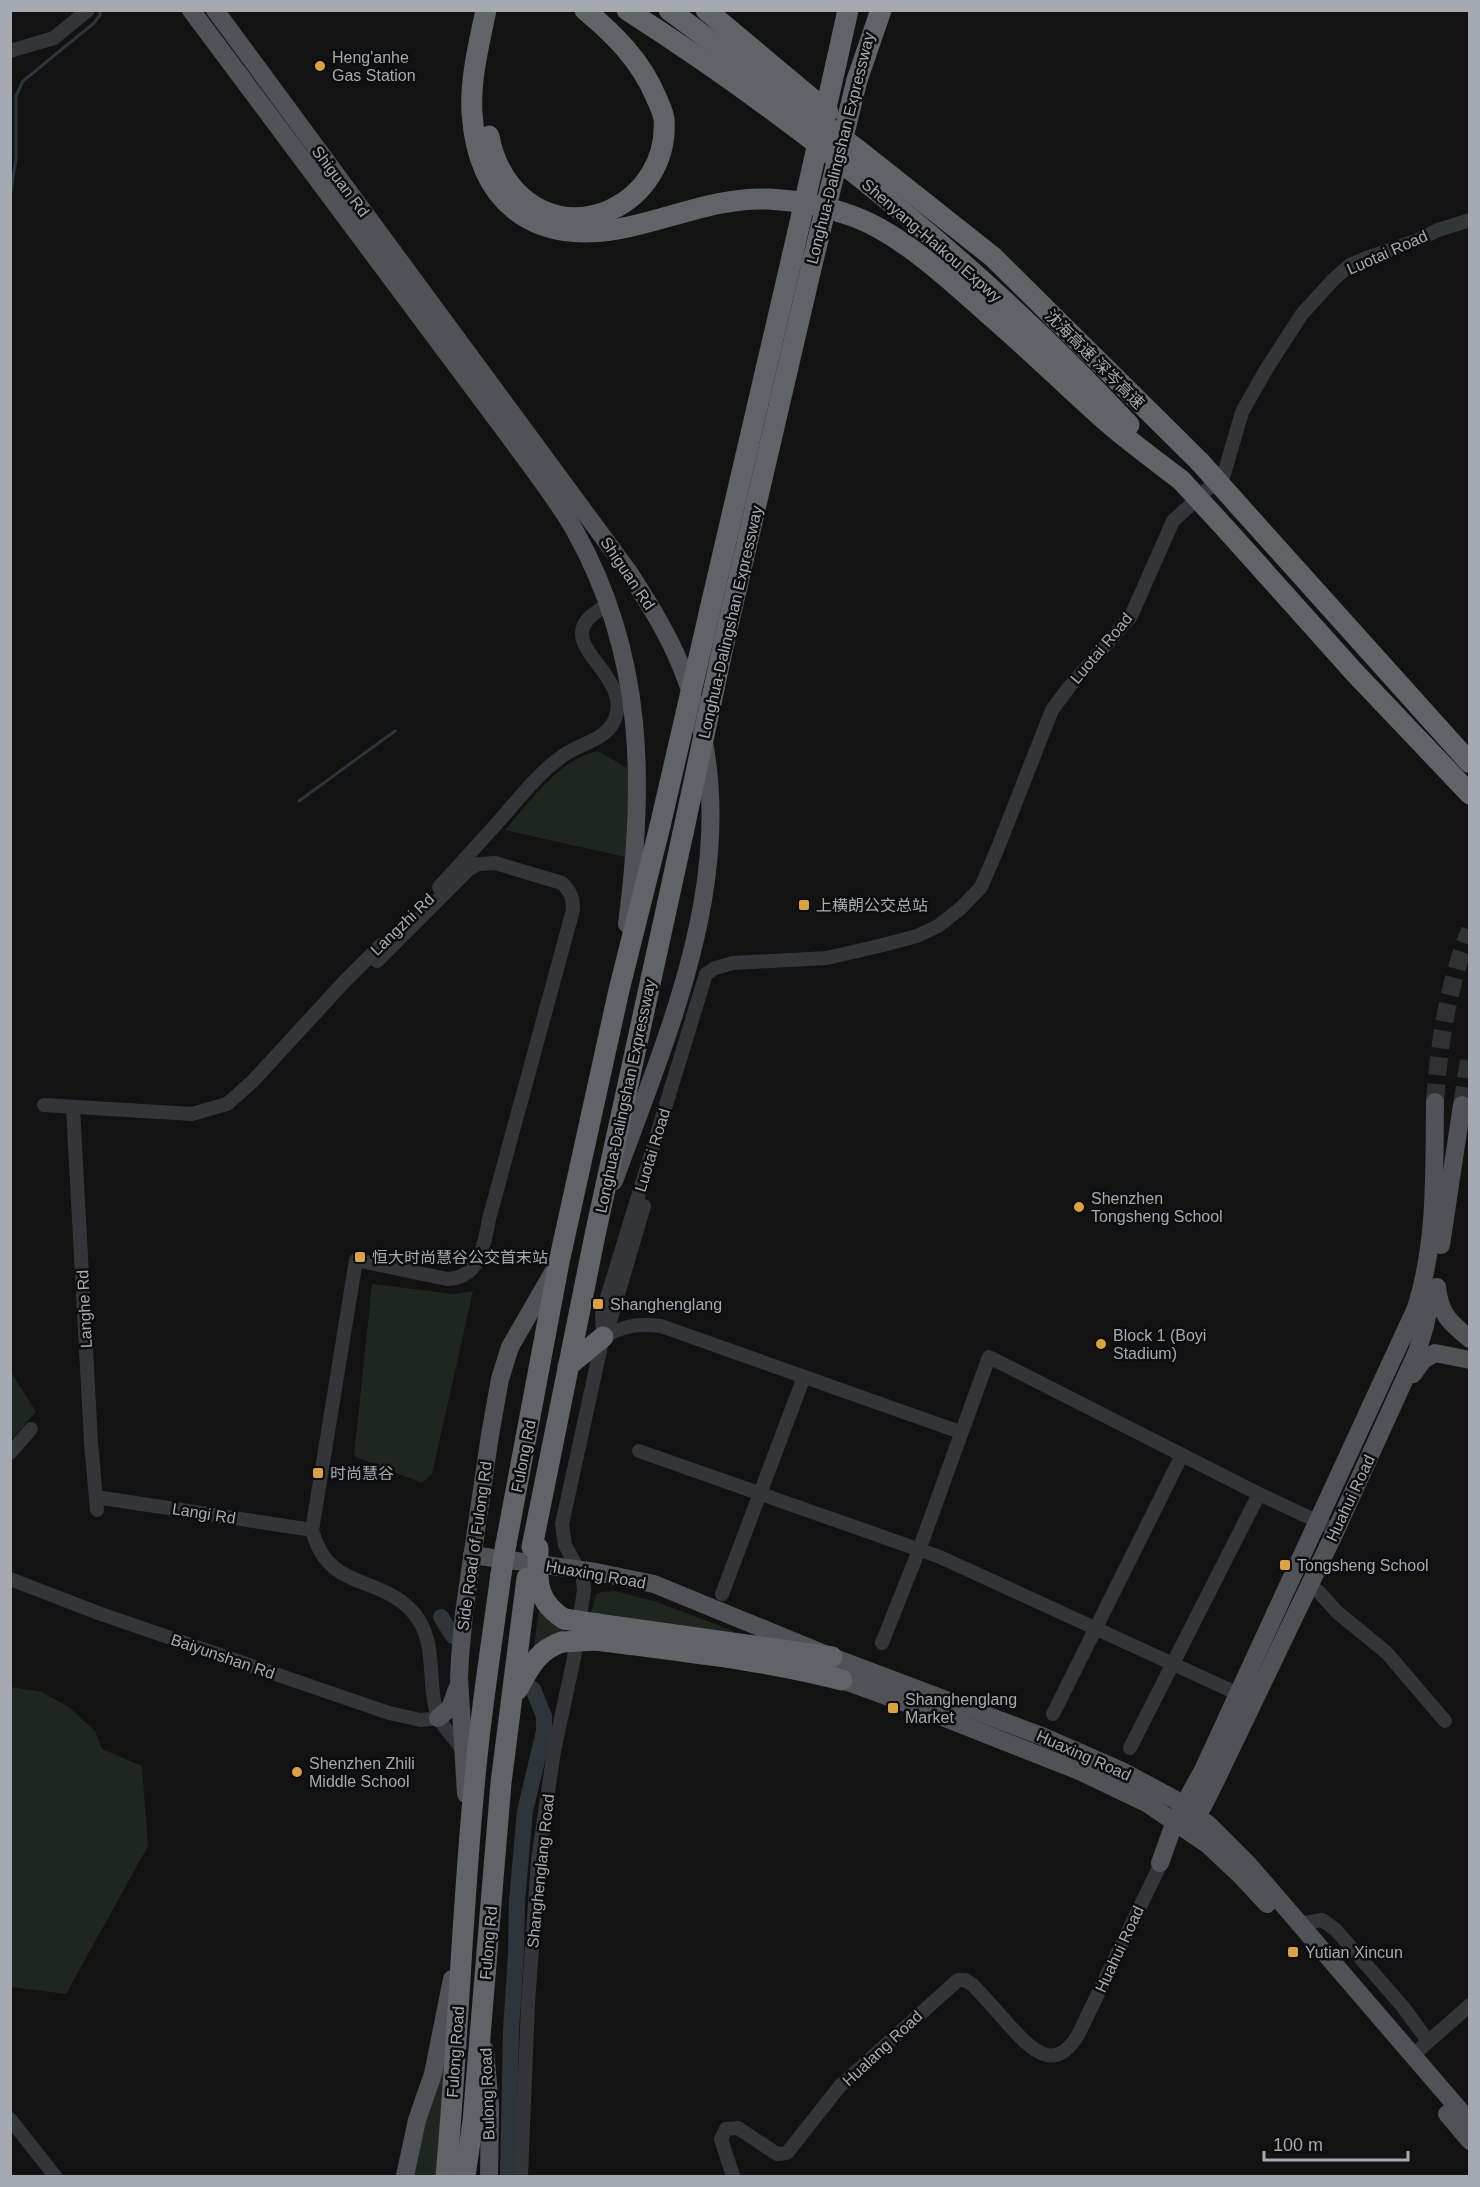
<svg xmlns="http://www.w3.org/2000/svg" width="1480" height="2187" font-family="Helvetica,'Noto Sans SC',sans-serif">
	<rect width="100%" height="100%" fill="#121213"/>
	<g fill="#1f261f">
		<path d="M598,751L627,768L629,783L625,857L505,830C530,802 559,759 598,751Z"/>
		<polygon points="10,1220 11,1372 36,1412 11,1440"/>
		<polygon points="372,1284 454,1294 473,1291 432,1474 422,1483 354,1456"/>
		<polygon points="615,1591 657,1602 733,1631 733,1633 591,1613 596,1595 601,1592"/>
		<polygon points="539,1610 564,1626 563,1638 533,1652"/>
		<polygon points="11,1687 42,1692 70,1708 95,1731 102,1749 142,1766 148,1846 66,1994 11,1987"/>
		<polygon points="447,2033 436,2176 410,2176"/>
	</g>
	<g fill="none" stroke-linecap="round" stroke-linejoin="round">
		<g stroke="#2d353b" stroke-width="3">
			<polyline points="10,197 16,159 16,96 23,81 94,23 100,15 100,10"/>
			<polyline points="299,801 395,731"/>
		</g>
		<g stroke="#2d353b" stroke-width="16">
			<polyline points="441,1617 453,1636"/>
			<polyline points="508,2176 511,2030 516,1954 517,1901 525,1811 544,1731 544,1716 533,1689"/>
		</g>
		<g stroke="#2f3033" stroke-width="18" stroke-dasharray="18 9" stroke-linecap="butt">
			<path d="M1435,1102C1439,1043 1448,985 1470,930"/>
			<polyline points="1462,1105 1470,1053"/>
		</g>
		<g stroke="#343538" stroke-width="14">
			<polyline points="10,51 54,38 88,10"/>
			<path d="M439,887C462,862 484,838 506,813C524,792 541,771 564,755C579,744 603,741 613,723C633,686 581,658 582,633C582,619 599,610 609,604"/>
			<path d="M377,961L468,870L478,864L495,863L562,883C571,892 573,898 573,910L489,1219C484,1244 481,1278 447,1279L356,1260L312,1530C328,1591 376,1574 411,1610C439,1639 426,1679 437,1714C442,1729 457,1738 463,1752"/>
			<polyline points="44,1105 192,1114 227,1104 252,1082 344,982 381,945"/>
			<polyline points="73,1108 91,1442 97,1510"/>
			<polyline points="603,1337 602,1314 706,974 715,968 733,963 827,958 879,946 917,936 938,926 961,908 981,887 997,850 1052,710 1070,686 1131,616 1173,521 1224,474 1242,412 1267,368 1302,314 1333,280 1350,265 1369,257 1418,240 1438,230 1470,220"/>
			<path d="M603,1337C623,1326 638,1323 661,1326L960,1432"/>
			<polyline points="639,1451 940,1557 1245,1697"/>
			<polyline points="10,1453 31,1429"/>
			<polyline points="96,1497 312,1530"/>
			<polyline points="578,1569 565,1545 562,1524 603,1337 611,1318 644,1206"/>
			<polyline points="10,1579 101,1614 389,1713 421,1720 438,1718"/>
			<polyline points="1309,1585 1319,1592 1337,1612 1387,1653 1445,1721"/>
			<polyline points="722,1594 804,1377"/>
			<polyline points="882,1643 919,1550 989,1357 1259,1494 1336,1530"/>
			<polyline points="1053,1714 1182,1455"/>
			<polyline points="1130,1748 1259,1494"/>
			<polyline points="1300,1924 1322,1920 1336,1930 1403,2007 1428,2041"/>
			<polyline points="1412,2056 1470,2005"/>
			<polyline points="10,2119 55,2176"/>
			<polyline points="521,2176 528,2004 538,1860 554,1751 574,1658 584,1590 583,1580"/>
			<path d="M733,2176L721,2139L726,2129L738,2128L777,2154L787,2153L840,2086L958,1980H965L973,1985C985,1998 997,2011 1008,2024C1030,2048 1054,2075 1078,2035L1164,1857"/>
		</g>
		<g stroke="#505257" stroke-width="18">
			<path d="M191,10L529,463C544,485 562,507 575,531C645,656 645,785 627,924"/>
			<path d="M215,10L628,571C648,602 667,632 681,666C755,841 674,1016 614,1181"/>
			<polyline points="1441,1245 1462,1105"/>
			<path d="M1437,1287C1440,1314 1449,1322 1470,1339"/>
			<polyline points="1413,1374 1423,1360 1435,1353 1470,1360"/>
			<polyline points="472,1555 596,1572 654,1584 832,1657 1044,1737 1122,1771 1174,1799 1209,1825 1249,1865 1470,2122"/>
			<polyline points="830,1673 842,1680 917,1707 1079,1771 1148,1804 1207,1844 1241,1876 1267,1904"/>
			<polyline points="438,1718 450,1708 457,1689"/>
			<polyline points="466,1794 459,1678 460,1658 464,1613 490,1435 500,1379 510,1347 555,1269"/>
			<polyline points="1191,1823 1203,1806 1217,1778 1336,1530 1417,1352 1425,1326 1432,1290"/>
			<path d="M1160,1863L1175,1821L1203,1770L1416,1308C1437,1241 1434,1172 1435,1102"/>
			<polyline points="485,2050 490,2106 489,2176"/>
			<polyline points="1447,2114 1470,2141"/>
			<polyline points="405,2176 417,2120 433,2074 452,1979"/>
		</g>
		<g stroke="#606368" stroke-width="21">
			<path d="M486,10C479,44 470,79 472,113C478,201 531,244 618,229C668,220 716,197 768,199C796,200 828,207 855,217C903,235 955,284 994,319C1032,352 1069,388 1107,422C1130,442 1156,461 1181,480"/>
			<path d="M627,10C806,125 984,269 1129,425"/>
			<polyline points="669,10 858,150 993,257 1200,462"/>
			<polyline points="706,10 828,112"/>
			<polyline points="836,64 848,10"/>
			<polyline points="857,80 881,10"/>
			<path d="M489,136C492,154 500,172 511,186C567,254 670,204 664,119C663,112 659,104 656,97C641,61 615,35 585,10"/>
			<polyline points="1240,507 1470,763"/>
			<polyline points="1226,529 1355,673 1470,794"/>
			<polyline points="709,614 793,253"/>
			<polyline points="724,642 812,264"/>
			<polyline points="568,1366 603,1337"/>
			<polyline points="506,1544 559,1262 619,990 660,826"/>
			<polyline points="532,1547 595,1235 683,833"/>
			<path d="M538,1579C540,1598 549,1609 564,1619"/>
			<polyline points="597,1624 832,1657"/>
			<path d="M596,1640C678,1651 761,1659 842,1680"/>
			<path d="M517,1690C529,1669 537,1650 562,1642"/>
			<path d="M446,2176C458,2043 462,1910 475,1777C481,1709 492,1642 501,1574"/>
			<polyline points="465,2176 473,2121 501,1783 527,1578"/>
		</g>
		<g stroke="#606368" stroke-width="21">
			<polyline points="793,253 836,64"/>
			<polyline points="812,264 857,80"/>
			<polyline points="1200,462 1240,507"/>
			<polyline points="1181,480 1226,529"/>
			<polyline points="660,826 709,614"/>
			<polyline points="683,833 724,642"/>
			<polyline points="538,1548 538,1579"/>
			<polyline points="501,1574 506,1544"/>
			<polyline points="564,1619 597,1624"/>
			<polyline points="562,1642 596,1640"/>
		</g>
	</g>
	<g fill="#dca142" stroke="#0d0d0e" stroke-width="2">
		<circle cx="320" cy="66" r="6"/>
		<rect x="798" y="899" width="12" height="12" rx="3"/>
		<circle cx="1079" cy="1207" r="6"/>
		<rect x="354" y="1251" width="12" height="12" rx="3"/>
		<rect x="592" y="1298" width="12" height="12" rx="3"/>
		<circle cx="1101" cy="1344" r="6"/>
		<rect x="312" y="1467" width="12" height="12" rx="3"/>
		<rect x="1279" y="1559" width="12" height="12" rx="3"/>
		<rect x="887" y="1702" width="12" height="12" rx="3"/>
		<circle cx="297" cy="1772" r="6"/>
		<rect x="1287" y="1946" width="12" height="12" rx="3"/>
	</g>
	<g text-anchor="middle" stroke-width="5" stroke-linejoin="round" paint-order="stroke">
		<g font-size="16" fill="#a5aab2" stroke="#0d0d0e" text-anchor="start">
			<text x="332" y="63">Heng'anhe<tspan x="332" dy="18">Gas Station</tspan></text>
			<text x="816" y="911">上横朗公交总站</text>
			<text x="1091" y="1204">Shenzhen<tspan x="1091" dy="18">Tongsheng School</tspan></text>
			<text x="372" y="1263">恒大时尚慧谷公交首末站</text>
			<text x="610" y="1310">Shanghenglang</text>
			<text x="1113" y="1341">Block 1 (Boyi<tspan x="1113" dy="18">Stadium)</tspan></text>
			<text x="330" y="1479">时尚慧谷</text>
			<text x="1297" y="1571">Tongsheng School</text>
			<text x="905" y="1705">Shanghenglang<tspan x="905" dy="18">Market</tspan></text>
			<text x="309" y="1769">Shenzhen Zhili<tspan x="309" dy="18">Middle School</tspan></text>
			<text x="1305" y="1958">Yutian Xincun</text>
		</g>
		<g font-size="16" fill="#a5aab2" stroke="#0d0d0e">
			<text transform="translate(840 148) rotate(-76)" y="6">Longhua-Dalingshan Expressway</text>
			<text transform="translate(341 181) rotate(53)" y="6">Shiguan Rd</text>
			<text transform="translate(932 240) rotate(41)" y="6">Shenyang-Haikou Expwy</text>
			<text transform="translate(1387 252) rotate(-24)" y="6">Luotai Road</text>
			<text transform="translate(1095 359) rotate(45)" y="6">沈海高速 深岑高速</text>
			<text transform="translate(628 573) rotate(56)" y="6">Shiguan Rd</text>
			<text transform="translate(730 622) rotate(-77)" y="6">Longhua-Dalingshan Expressway</text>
			<text transform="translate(1101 648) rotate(-50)" y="6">Luotai Road</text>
			<text transform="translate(402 924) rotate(-44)" y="6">Langzhi Rd</text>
			<text transform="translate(625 1096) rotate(-78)" y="6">Longhua-Dalingshan Expressway</text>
			<text transform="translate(652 1150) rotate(-73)" y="6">Luotai Road</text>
			<text transform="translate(84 1309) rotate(-93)" y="6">Langhe Rd</text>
			<text transform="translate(523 1456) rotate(-79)" y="6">Fulong Rd</text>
			<text transform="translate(1350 1498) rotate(-65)" y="6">Huahui Road</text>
			<text transform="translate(204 1513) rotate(9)" y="6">Langi Rd</text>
			<text transform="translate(474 1546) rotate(-82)" y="6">Side Road of Fulong Rd</text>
			<text transform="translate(596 1574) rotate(10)" y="6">Huaxing Road</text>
			<text transform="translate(223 1656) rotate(19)" y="6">Baiyunshan Rd</text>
			<text transform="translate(1084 1755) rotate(24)" y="6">Huaxing Road</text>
			<text transform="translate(540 1871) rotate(-84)" y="6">Shanghenglang Road</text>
			<text transform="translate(488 1943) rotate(-85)" y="6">Fulong Rd</text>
			<text transform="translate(1119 1949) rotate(-65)" y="6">Huahui Road</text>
			<text transform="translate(882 2048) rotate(-43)" y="6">Hualang Road</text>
			<text transform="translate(455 2052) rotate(-86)" y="6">Fulong Road</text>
			<text transform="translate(487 2094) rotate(-92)" y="6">Bulong Road</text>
		</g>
	</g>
	<rect width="1480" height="2187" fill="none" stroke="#a5aab2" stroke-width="24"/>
	<path d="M1264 2151v9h144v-9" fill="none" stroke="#a5aab2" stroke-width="3"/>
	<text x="1273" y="2151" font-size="18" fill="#a5aab2" stroke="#0d0d0e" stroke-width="4.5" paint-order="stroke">100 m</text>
</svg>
